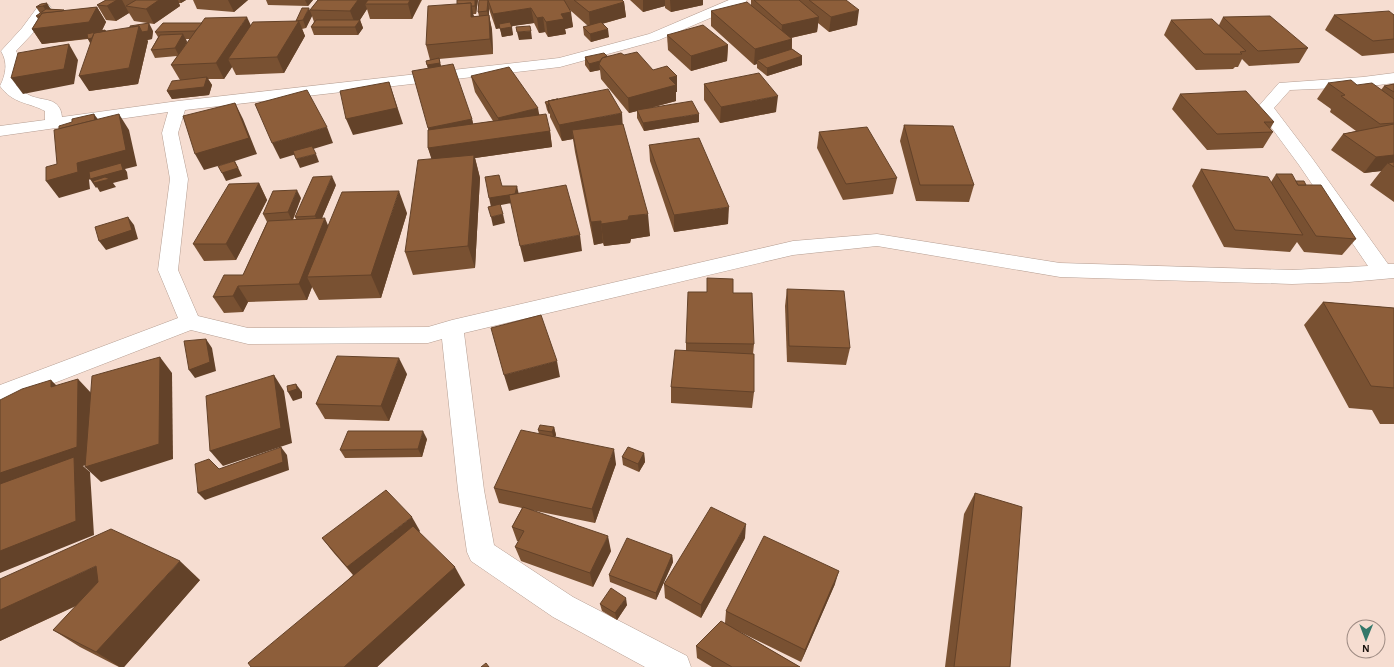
<svg xmlns="http://www.w3.org/2000/svg" width="1394" height="667" font-family="'Alegreya Sans',sans-serif">
	<rect width="100%" height="100%" fill="#f6ddd1"/>
	<g fill="none" stroke-linecap="round" stroke-linejoin="round">
		<defs>
			<path id="minor" d="M729,0H747L745,3L659,40L560,67L185,110L178,133L188,179L178,270L198,316L248,328L428,327L452,320L793,241L877,234L1060,263L1292,270L1368,266L1299,165L1257,108L1279,83L1363,77L1394,73V83L1363,87L1290,90L1274,108L1312,158L1388,264H1394V278L1349,282L1292,284L1060,277L877,246L793,255L464,333L484,490L494,545L573,597L687,656L691,667H645L553,617L471,561L467,552L458,490L442,339L428,343L248,344L191,330L0,404V385L178,318L158,270L170,179L162,133L168,112L0,136V126L45,120V111C28,102 13,104 0,86C6,74 8,63 1,51L22,28L39,5L44,4L49,5L51,8L32,34L16,51C23,63 22,73 16,85C20,88 24,93 29,95C43,102 60,96 62,117L178,101L559,58L649,34Z"/>
		</defs>
		<use href="#minor" stroke="#b59e92" stroke-width="1"/>
		<use href="#minor" fill="#fff" fill-rule="evenodd"/>
	</g>
	<g fill="#795132" fill-rule="evenodd">
		<polygon points="106,0 186,0 181,3 179,3 180,6 154,24 134,21 129,13 116,21 106,20 97,5"/>
		<polygon points="193,0 248,0 234,12 197,9"/>
		<polygon points="266,0 313,0 308,6 268,5"/>
		<path d="M318,0H422L412,19H370L367,9L360,20L363,28L358,35H314L311,27L314,22L312,16L306,28L302,29L305,36L284,73L236,75L232,67L224,79H208L212,85L209,95L172,99L167,91L180,80L171,65L177,56L155,58L151,50L158,37L155,32L251,25L296,21L310,10ZM186,39H190L184,47L187,42Z"/>
		<polygon points="457,0 478,0 476,14 473,14 474,16 479,16 478,12 479,0 622,0 624,2 626,17 602,24 609,37 591,42 584,35 583,27 588,26 570,10 573,27 565,29 566,34 548,37 545,32 539,33 534,23 511,26 513,35 502,37 500,28 496,29 491,15 489,9 489,15 492,30 493,54 439,59 441,66 472,119 473,124 493,121 475,92 471,76 540,115 550,131 552,147 475,158 480,178 475,268 413,275 405,252 432,159 428,148 428,68 426,61 430,60 426,45 457,4"/>
		<polygon points="630,0 703,0 703,5 671,12 665,8 665,6 643,12"/>
		<polygon points="751,0 846,0 857,25 829,32 818,23 817,32 791,38 792,39 792,49 802,56 802,65 767,76 757,68 757,64 754,65 711,26 711,11 751,5"/>
		<polygon points="41,4 51,9 64,10 65,11 97,7 106,22 102,30 105,30 106,31 153,31 152,39 147,40 148,41 138,84 89,91 90,43 88,39 42,44 32,29 38,19 36,16 40,13 36,7"/>
		<polygon points="1334,15 1394,15 1394,53 1362,56 1325,30"/>
		<polygon points="1223,17 1308,48 1299,63 1249,66 1242,59 1238,67 1235,67 1233,69 1196,70 1164,35 1171,20 1219,25"/>
		<polygon points="667,35 728,45 727,61 691,71 668,50"/>
		<polygon points="624,55 653,70 677,76 677,92 676,92 676,101 651,108 699,122 644,131 637,118 637,111 629,113 601,79 600,70 590,72 585,65 585,57"/>
		<polygon points="1328,83 1357,85 1381,90 1384,86 1394,84 1394,202 1370,185 1381,171 1364,173 1331,150 1343,134 1356,131 1330,112 1331,109 1317,99"/>
		<polygon points="704,84 776,112 720,123 704,100"/>
		<polygon points="1180,94 1274,122 1270,129 1273,132 1263,148 1207,150 1172,109"/>
		<polygon points="545,102 623,124 650,236 631,239 630,243 604,246 603,243 594,245 575,152 573,139 562,141 550,117 550,113 549,114 547,110"/>
		<polygon points="904,125 974,185 969,202 916,201 900,141"/>
		<polygon points="819,132 897,178 893,194 843,200 817,148"/>
		<polygon points="649,145 728,224 674,232 650,161"/>
		<polygon points="1201,169 1271,182 1276,174 1306,185 1356,239 1342,255 1304,252 1297,242 1290,252 1224,247 1192,186"/>
		<polygon points="259,183 267,200 236,260 204,261 193,244"/>
		<polygon points="336,185 322,218 328,226 407,213 381,298 319,300 312,287 307,300 248,302 243,312 224,313 213,297 243,275 267,222 263,214 301,198 293,220 296,219 295,217"/>
		<polygon points="787,289 850,348 846,365 787,362 785,306"/>
		<polygon points="733,293 754,344 753,354 754,392 752,408 671,403 671,387 686,351 686,343"/>
		<polygon points="1323,302 1394,308 1394,424 1380,424 1372,410 1349,408 1304,325"/>
		<polygon points="407,374 389,421 325,419 316,404"/>
		<polygon points="554,427 556,435 555,437 616,464 595,523 531,510 611,551 593,587 521,561 515,547 519,541 517,541 512,527 522,508 499,503 494,488 539,434 538,430"/>
		<polygon points="427,439 422,457 345,458 340,450"/>
		<polygon points="644,453 645,462 639,472 623,465 622,457"/>
		<polygon points="975,493 1010,667 945,667 964,514"/>
		<polygon points="420,531 419,532 465,585 377,667 251,667 353,575 333,552 322,538"/>
		<polygon points="745,538 701,618 665,598 664,584"/>
		<polygon points="672,555 673,562 656,600 610,582 609,575"/>
		<polygon points="0,579 200,580 124,667 119,667 80,647 53,630 76,606 0,641"/>
		<polygon points="835,584 801,662 736,630 800,667 712,667 697,658 696,646 725,623 726,611"/>
		<polygon points="600,604 627,605 617,620 602,611"/>
	</g>
	<g fill="#634229">
		<polygon points="117,0 122,0 129,13 116,21 107,6"/>
		<polygon points="159,0 178,0 180,6 154,24 146,9"/>
		<polygon points="180,0 186,0 181,3"/>
		<polygon points="228,0 248,0 234,12"/>
		<polygon points="305,0 313,0 308,6"/>
		<polygon points="358,0 374,0 365,4 367,9 356,26 350,11"/>
		<polygon points="410,0 421,0 412,19 408,4"/>
		<polygon points="475,0 478,0 476,14 475,6"/>
		<polygon points="643,0 665,0 665,6 643,12"/>
		<polygon points="670,0 703,0 703,5 671,12"/>
		<polygon points="488,1 489,9 489,15 492,30 493,54 490,39 489,19 487,11"/>
		<polygon points="624,2 626,17 590,27 589,12"/>
		<polygon points="47,3 52,11 48,14 43,6"/>
		<polygon points="471,3 474,18 471,17"/>
		<polygon points="97,7 106,22 99,37 105,30 110,38 93,47 88,39 91,38 42,44 32,29"/>
		<polygon points="309,8 312,16 306,28 303,20"/>
		<polygon points="531,8 534,23 500,28 499,24 500,28 496,29 493,14"/>
		<polygon points="859,10 857,25 829,32 831,17"/>
		<polygon points="571,12 573,27 565,29 566,34 548,37 546,22 561,14"/>
		<polygon points="247,17 254,32 228,59 232,67 224,79 216,63"/>
		<polygon points="543,17 545,32 539,33 537,18"/>
		<polygon points="819,17 817,32 781,40 782,25"/>
		<polygon points="360,20 363,28 358,35 355,27"/>
		<polygon points="299,21 305,36 284,73 277,57"/>
		<polygon points="149,23 153,31 152,39 147,40 148,41 138,84 89,91 79,76 139,26"/>
		<polygon points="512,27 513,35 502,37 500,29"/>
		<polygon points="608,29 609,37 591,42 590,34"/>
		<polygon points="531,31 532,39 519,40 517,32"/>
		<polygon points="183,34 187,42 179,56 175,48"/>
		<polygon points="792,39 791,55 757,60 757,64 754,65 755,49"/>
		<polygon points="69,44 78,60 74,84 23,94 11,78"/>
		<polygon points="728,45 727,61 691,71 691,56"/>
		<polygon points="802,56 802,65 767,76 767,68"/>
		<polygon points="439,58 442,71 429,73 427,65"/>
		<polygon points="609,59 599,64 600,70 590,72 589,64"/>
		<polygon points="677,76 677,92 676,92 676,101 637,111 637,110 637,111 629,113 628,98 669,78"/>
		<polygon points="207,77 212,85 209,95 172,99 167,91"/>
		<polygon points="389,82 403,124 353,135 346,119"/>
		<polygon points="778,96 776,112 720,123 721,107"/>
		<polygon points="235,103 243,119 257,154 235,161 242,176 226,181 222,173 235,161 204,170 195,154"/>
		<polygon points="547,105 549,105 550,113 549,114"/>
		<polygon points="538,108 541,124 502,134 498,118"/>
		<polygon points="622,113 623,129 572,130 573,139 562,141 559,125"/>
		<polygon points="94,114 100,122 84,123"/>
		<polygon points="119,114 129,130 137,166 125,169 127,172 128,179 113,183 116,187 100,192 97,187 96,188 90,179 89,180 90,189 59,198 46,181 77,163"/>
		<polygon points="699,114 699,122 644,131 643,123"/>
		<polygon points="472,119 476,136 433,144 428,128"/>
		<polygon points="327,127 333,143 280,159 272,143"/>
		<polygon points="550,131 552,147 475,158 480,178 475,268 468,246 433,164 428,148"/>
		<polygon points="316,154 319,162 300,168 296,159"/>
		<polygon points="1394,155 1394,167 1388,163 1381,171 1364,173 1376,157"/>
		<polygon points="332,176 336,185 319,225 315,216"/>
		<polygon points="259,183 267,200 236,260 226,244"/>
		<polygon points="517,186 519,195 517,202 491,207 489,198"/>
		<polygon points="297,190 301,198 292,221 288,212"/>
		<polygon points="399,191 407,213 381,298 371,275"/>
		<polygon points="729,207 728,224 674,232 674,215"/>
		<polygon points="503,214 505,223 493,226 491,217"/>
		<polygon points="648,214 650,236 631,239 630,243 604,246 601,224 629,216"/>
		<polygon points="128,217 134,225 138,239 106,250 99,241"/>
		<polygon points="325,218 332,235 307,277 312,287 307,300 299,284"/>
		<polygon points="601,221 603,243 594,245 591,222"/>
		<polygon points="580,235 582,251 524,262 520,246"/>
		<polygon points="238,286 248,302 243,312 233,296"/>
		<polygon points="206,339 212,348 216,371 195,378 189,370"/>
		<polygon points="160,357 172,373 173,459 101,482 85,467"/>
		<polygon points="399,358 407,374 389,421 381,406"/>
		<polygon points="557,361 560,377 509,391 504,375"/>
		<polygon points="274,375 284,391 292,443 223,466 210,451"/>
		<polygon points="78,379 93,395 94,462 83,466 90,472 94,535 0,573 0,473"/>
		<polygon points="51,380 67,396 51,387"/>
		<polygon points="296,384 302,392 302,398 293,401 288,392"/>
		<polygon points="554,427 556,435 554,440 552,432"/>
		<polygon points="423,431 427,439 422,457 418,449"/>
		<polygon points="281,447 287,455 289,470 205,500 198,493"/>
		<polygon points="614,449 616,464 595,523 592,509"/>
		<polygon points="644,453 645,462 639,472 638,464"/>
		<polygon points="412,517 420,531 358,581 347,567"/>
		<polygon points="746,524 745,538 701,618 701,605"/>
		<polygon points="608,536 611,551 593,587 590,573"/>
		<polygon points="672,555 673,562 656,600 656,593"/>
		<polygon points="180,561 200,580 124,667 120,667 96,652"/>
		<polygon points="96,566 120,585 0,641 0,610"/>
		<polygon points="455,567 465,585 377,667 344,667"/>
		<polygon points="839,571 835,584 801,662 805,650"/>
		<polygon points="626,598 627,605 617,620 615,613"/>
	</g>
	<g fill="#8d5e3a" stroke="#634229">
		<polygon points="106,0 117,0 107,6 97,5"/>
		<polygon points="136,0 159,0 146,9 126,6"/>
		<polygon points="318,0 358,0 350,11 310,10"/>
		<polygon points="368,0 410,0 408,4 365,4"/>
		<polygon points="457,0 475,0 475,6 471,6 471,3 457,4"/>
		<polygon points="479,0 488,0 487,11 478,12"/>
		<polygon points="488,0 564,0 571,12 561,14 564,19 546,22 543,17 537,18 531,8 493,14"/>
		<polygon points="574,0 622,0 624,2 589,12"/>
		<polygon points="754,0 799,0 819,17 782,25"/>
		<polygon points="809,0 846,0 859,10 831,17"/>
		<polygon points="747,2 792,39 755,49 711,11"/>
		<polygon points="47,3 43,6 36,7 41,4"/>
		<polygon points="471,3 471,17 489,15 490,39 426,45 428,6"/>
		<polygon points="97,7 89,22 32,29 42,13"/>
		<polygon points="302,8 309,8 303,20 296,21"/>
		<polygon points="46,9 64,10 62,11 42,13 40,16 36,16"/>
		<polygon points="1389,11 1394,15 1394,39 1373,41 1334,15"/>
		<polygon points="1270,16 1308,48 1258,51 1223,17"/>
		<polygon points="247,17 216,63 171,65 205,18"/>
		<polygon points="1212,19 1246,51 1240,52 1242,54 1204,54 1171,20"/>
		<polygon points="316,20 360,20 355,27 311,27"/>
		<polygon points="299,21 277,57 228,59 253,22"/>
		<polygon points="510,22 512,27 500,29 499,24"/>
		<polygon points="601,22 608,29 590,34 583,27"/>
		<polygon points="149,23 148,31 142,32 139,26 130,27 130,26"/>
		<polygon points="163,23 202,23 195,31 155,32"/>
		<polygon points="703,25 728,45 691,56 667,35"/>
		<polygon points="139,26 129,68 79,76 94,33"/>
		<polygon points="530,26 531,31 517,32 516,27"/>
		<polygon points="105,30 105,31 94,33 92,38 88,39 87,34"/>
		<polygon points="183,34 175,48 151,50 160,35"/>
		<polygon points="69,44 64,69 11,78 18,53"/>
		<polygon points="792,49 802,56 767,68 757,60"/>
		<polygon points="637,52 653,70 667,66 677,76 669,78 676,85 628,98 599,64 602,58 621,53 624,55"/>
		<polygon points="604,53 607,56 602,58 600,61 589,64 585,57"/>
		<polygon points="439,58 440,63 427,65 426,61"/>
		<polygon points="453,64 472,119 428,128 412,71"/>
		<polygon points="509,67 538,108 498,118 471,76"/>
		<polygon points="759,73 778,96 721,107 704,84"/>
		<polygon points="207,77 204,87 167,91 172,81"/>
		<polygon points="1351,80 1357,85 1372,83 1394,99 1394,123 1380,124 1341,96 1345,95 1328,83"/>
		<polygon points="389,82 397,108 346,119 340,91"/>
		<polygon points="1394,84 1394,92 1384,86"/>
		<polygon points="608,89 622,113 559,125 548,101"/>
		<polygon points="307,90 327,127 272,143 255,104"/>
		<polygon points="1246,91 1274,122 1264,122 1273,132 1217,134 1180,94"/>
		<polygon points="557,99 558,99 548,101 549,105 547,105 545,102"/>
		<polygon points="692,101 699,114 643,123 637,110"/>
		<polygon points="235,103 249,138 195,154 183,116"/>
		<polygon points="94,114 95,120 59,129 59,126 72,122 72,119"/>
		<polygon points="119,114 126,150 77,163 78,172 46,181 46,167 57,164 54,130"/>
		<polygon points="546,114 550,131 428,148 428,130"/>
		<polygon points="623,124 648,214 629,216 628,220 601,224 601,221 591,222 572,130"/>
		<polygon points="1394,124 1394,155 1376,157 1343,134"/>
		<polygon points="904,125 953,126 974,185 920,185"/>
		<polygon points="867,127 897,178 846,184 819,132"/>
		<polygon points="699,138 729,207 674,215 649,145"/>
		<polygon points="312,146 316,154 296,159 293,151"/>
		<polygon points="474,155 468,246 405,252 418,160"/>
		<polygon points="234,161 238,168 222,173 218,166"/>
		<polygon points="1394,162 1394,167 1388,163"/>
		<polygon points="121,163 123,170 90,179 89,172"/>
		<polygon points="1201,169 1268,177 1303,235 1235,230"/>
		<polygon points="1276,174 1292,174 1298,185 1321,185 1356,239 1316,236"/>
		<polygon points="499,175 502,186 517,186 515,194 489,198 485,177"/>
		<polygon points="332,176 315,216 295,217 313,177"/>
		<polygon points="105,177 110,179 94,183 93,181"/>
		<polygon points="1296,181 1304,181 1306,185 1298,185"/>
		<polygon points="259,183 226,244 193,244 229,184"/>
		<polygon points="566,185 580,235 520,246 509,195"/>
		<polygon points="297,190 288,212 263,214 273,191"/>
		<polygon points="399,191 371,275 307,277 342,192"/>
		<polygon points="500,204 503,214 491,217 488,207"/>
		<polygon points="128,217 132,230 99,241 95,227"/>
		<polygon points="325,218 299,284 238,286 233,296 213,297 224,275 243,275 268,221"/>
		<polygon points="707,278 733,279 733,293 752,293 754,344 686,343 688,292 707,292"/>
		<polygon points="787,289 844,291 850,348 789,346"/>
		<polygon points="1323,302 1394,308 1394,388 1371,386"/>
		<polygon points="541,315 557,361 504,375 491,328"/>
		<polygon points="206,339 210,362 189,370 184,341"/>
		<polygon points="675,350 754,354 754,392 671,387"/>
		<polygon points="337,356 399,358 381,406 316,404"/>
		<polygon points="160,357 159,444 85,467 92,376"/>
		<polygon points="274,375 281,428 210,451 206,396"/>
		<polygon points="78,379 77,447 0,473 0,400 22,389 51,380 51,387"/>
		<polygon points="296,384 297,389 288,392 287,386"/>
		<polygon points="540,425 554,427 552,432 538,430"/>
		<polygon points="521,430 614,449 592,509 494,488"/>
		<polygon points="348,431 423,431 418,449 340,450"/>
		<polygon points="281,447 283,462 198,493 195,464 209,459 219,469"/>
		<polygon points="628,447 644,453 638,464 622,457"/>
		<polygon points="74,457 76,521 0,551 0,484"/>
		<polygon points="386,490 412,517 347,567 322,538"/>
		<polygon points="975,493 1022,507 1010,667 954,667"/>
		<polygon points="523,507 608,536 590,573 515,547 524,531 512,527"/>
		<polygon points="711,507 746,524 701,605 664,584"/>
		<polygon points="413,526 455,567 344,667 251,667 248,663"/>
		<polygon points="111,529 180,561 96,652 53,630 98,582 96,566 0,610 0,579"/>
		<polygon points="764,536 839,571 805,650 726,611"/>
		<polygon points="627,538 672,555 656,593 609,575"/>
		<polygon points="611,588 626,598 615,613 600,604"/>
		<polygon points="721,621 800,667 732,667 696,646"/>
		<polygon points="486,663 489,667 481,667"/>
	</g>
	<g transform="translate(1366 639) rotate(181)"><circle r="19" fill="#f6ddd1" stroke="#9e8b83"/>
	<path d="M0-3L7 15L0 10L-7 15Z" fill="#34786a"/>
	<text y="-6" font-size="11" font-weight="bold" text-anchor="middle" fill="#1a110d">N</text>
	</g>
</svg>
